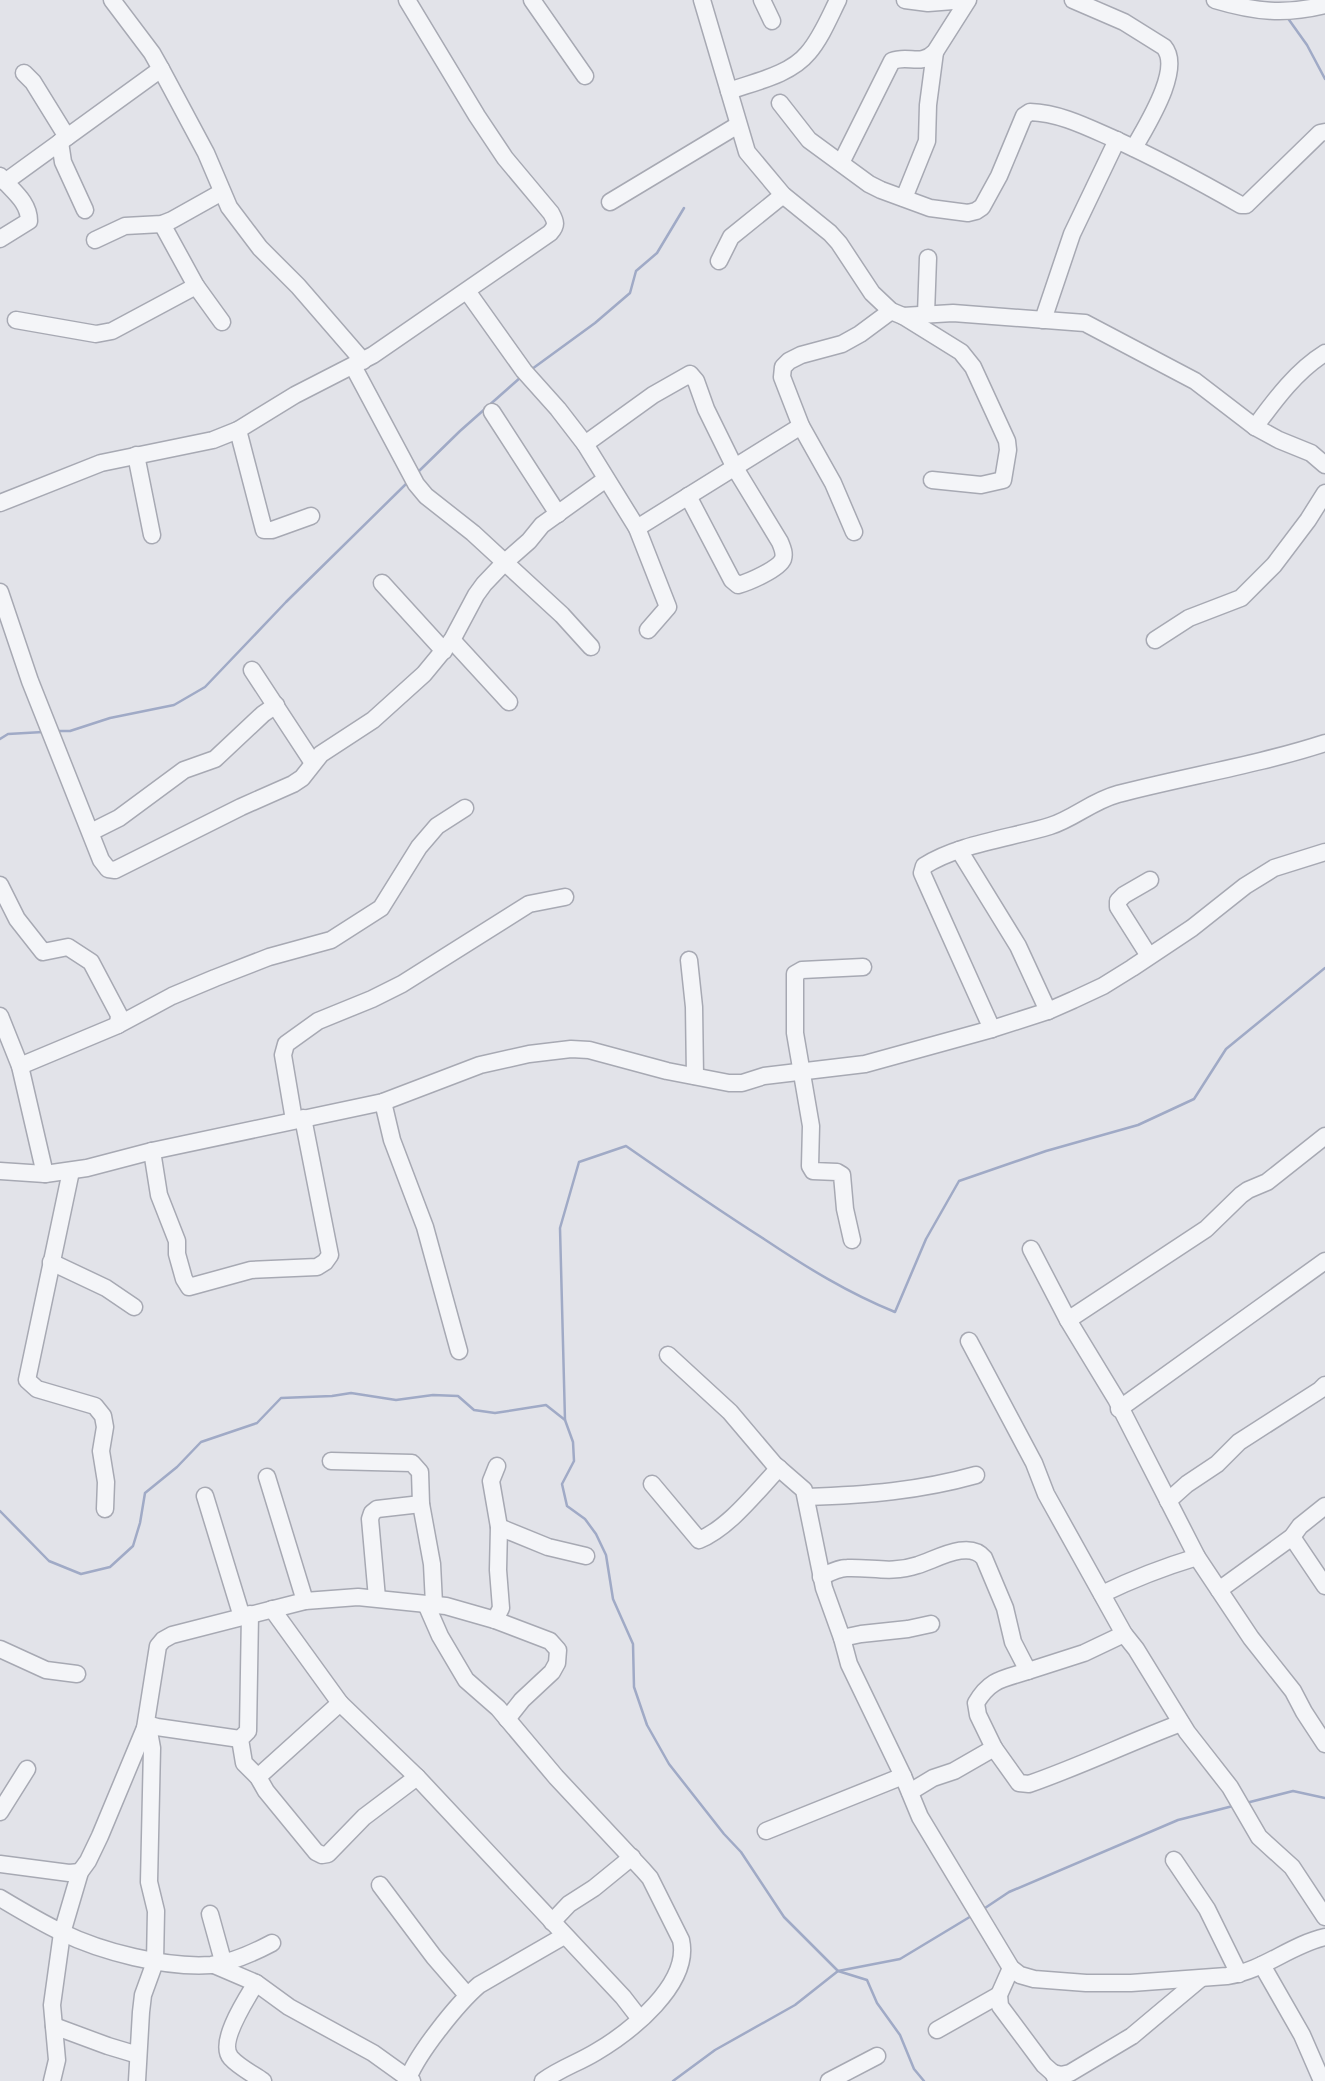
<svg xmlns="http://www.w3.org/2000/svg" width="1325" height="2081" font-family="Quicksand,sans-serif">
	<rect width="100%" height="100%" fill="#e2e3e9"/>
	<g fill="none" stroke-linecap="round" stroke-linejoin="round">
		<g stroke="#a0aac6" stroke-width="2.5">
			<polyline points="1287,17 1307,45 1325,79"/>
			<polyline points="532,369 595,323 630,293 636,271 657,253 684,208"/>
			<polyline points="418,472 460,431 521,377"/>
			<polyline points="57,731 70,731 110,718 174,705 205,687 286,602 408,482"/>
			<polyline points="0,739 8,734 43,732"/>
			<path d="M565,1420L560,1228L579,1162L626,1146C672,1178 717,1209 764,1239C806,1267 848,1293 895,1312L926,1239L959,1181L1046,1151L1138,1125L1194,1099L1226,1049L1325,968"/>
			<polyline points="0,1511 49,1561 81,1574 110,1567 133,1546 140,1523 145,1493 177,1467 201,1442 257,1423 281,1398 332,1396 351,1393 396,1400 433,1395 458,1396 474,1410 495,1413 546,1405 565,1420 573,1442 574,1461 562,1484 567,1506 585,1519 596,1534 606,1555 613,1599 633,1644 634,1687 647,1725 669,1764 724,1834 741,1852 784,1917 838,1971 867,1980 877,2003 900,2035 914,2069 924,2081"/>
			<polyline points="1246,1803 1293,1791 1325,1798"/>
			<polyline points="982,1910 1009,1892 1178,1820 1233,1806"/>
			<polyline points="673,2081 715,2050 795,2005 838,1971 900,1959 973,1915"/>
		</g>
		<defs>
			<g id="minor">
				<polyline points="112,0 152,53 161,69 206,153 229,207 260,248 298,286 363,361"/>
				<polyline points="532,0 585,76"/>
				<polyline points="702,0 747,152 783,195 830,233 839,243 872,293 891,311 903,316 953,313 1085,323 1195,381 1255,427 1279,440 1311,453 1325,465"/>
				<polyline points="762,0 772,21"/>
				<polyline points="905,0 928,3 966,0"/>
				<path d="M1073,0L1124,22L1164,47C1183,69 1146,126 1134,148"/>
				<path d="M1215,0C1255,12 1285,15 1325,5"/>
				<polyline points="24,73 33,82 67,137"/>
				<path d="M729,91C754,82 790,75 808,53C821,38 829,18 838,0"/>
				<path d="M780,103L809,140L869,184L881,190L930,208L968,213L976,211L982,207L999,176L1024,116L1030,112C1059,113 1085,126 1112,138C1156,158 1199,181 1241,205H1246L1320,133L1325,132"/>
				<polyline points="60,142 63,162 85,210"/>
				<path d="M841,163L892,61C909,54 920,67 935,52L968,0"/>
				<path d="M0,176C11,190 29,201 29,221L0,239"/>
				<polyline points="5,182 161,69"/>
				<polyline points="904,198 927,141 928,105 935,52"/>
				<polyline points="610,202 738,125"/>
				<polyline points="162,224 196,286 222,322"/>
				<polyline points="95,240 125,226 162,224 172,220 222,192"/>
				<polyline points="719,261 731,237 783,195"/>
				<polyline points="467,291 524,371 558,409 585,444 637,528 668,607 648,630"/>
				<polyline points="926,314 928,258"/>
				<polyline points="903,316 961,352 973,367 1007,441 1008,450 1003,480 981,485 932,480"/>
				<polyline points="16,320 96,334 112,331 196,286"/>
				<polyline points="1043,320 1072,234 1117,140"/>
				<polyline points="353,366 416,484 426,496 473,533 562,615 591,647"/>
				<polyline points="492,412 558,514"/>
				<path d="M1255,427C1275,400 1296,371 1325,353"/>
				<polyline points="238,430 264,530 272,530 311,516"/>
				<path d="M585,444L653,395L690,374L696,381L706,409L735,468L780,542C782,547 785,553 783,559C779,569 749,582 738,585L732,580L688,496"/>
				<polyline points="136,455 152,535"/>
				<path d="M0,503L101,463L213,440L238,430L295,395L373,355L550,233C557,225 556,222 551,213L505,158L477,116L407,0"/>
				<polyline points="637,528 801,426"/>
				<polyline points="854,532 833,483 801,426 782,377 783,367 789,361 801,355 842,344 860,334 891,311"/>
				<polyline points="382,583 444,651"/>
				<polyline points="0,592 30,681 101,860 108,869 115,870 241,807 293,784 302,778 321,754 373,720 424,674 452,640 476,595 484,584 504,563 529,541 542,525 606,479"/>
				<polyline points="452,640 509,702"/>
				<polyline points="1155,640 1189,618 1241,598 1274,565 1308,520 1325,493"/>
				<polyline points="252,670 313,763"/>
				<polyline points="91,832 119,818 184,770 215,759 263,714 276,705"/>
				<polyline points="959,850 1018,946 1048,1011"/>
				<polyline points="0,885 17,919 43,952 68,947 91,962 119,1015 118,1025"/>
				<polyline points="1149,956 1118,907 1118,901 1124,895 1150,880"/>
				<polyline points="689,960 694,1007 695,1076"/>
				<polyline points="0,1016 20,1066 45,1174"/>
				<path d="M992,1029L926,882L922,873L924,866C958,844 1011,838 1050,826C1073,819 1092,801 1118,794C1187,776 1257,765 1325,743"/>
				<polyline points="20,1066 118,1025 172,996 215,978 269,957 331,940 381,908 419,847 437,826 465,808"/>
				<polyline points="383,1102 392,1140 425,1227 459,1351"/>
				<polyline points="294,1120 283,1055 286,1044 318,1021 372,999 402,984 529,904 565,897"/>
				<polyline points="1325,1136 1267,1182 1248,1190 1241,1195 1206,1229 1068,1320 1116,1399 1197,1557 1251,1638 1293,1691 1304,1712 1325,1744"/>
				<polyline points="152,1151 159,1195 177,1241 177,1254 184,1279 189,1287 251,1270 317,1267 325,1262 330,1255 303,1118"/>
				<polyline points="0,1171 45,1174 87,1168 152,1151 383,1102 480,1065 529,1054 571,1049 589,1050 667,1071 729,1083 742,1083 764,1076 865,1064 992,1029 1048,1011 1073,1000 1103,986 1132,968 1192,928 1245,886 1274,868 1325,852"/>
				<polyline points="71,1171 27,1380 37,1389 95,1406 103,1416 105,1427 101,1451 106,1482 105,1509"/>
				<polyline points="852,1240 845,1209 842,1175 837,1172 813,1171 810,1166 811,1126 795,1033 795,974 802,970 863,967"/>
				<polyline points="1031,1249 1068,1320"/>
				<polyline points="51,1262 106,1288 134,1307"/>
				<polyline points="969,1341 1034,1463 1046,1494 1124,1634 1136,1649 1187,1732 1230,1787 1259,1837 1292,1867 1325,1917"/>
				<path d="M668,1355L730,1412L774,1464L804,1490L824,1588L842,1638L849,1664L903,1776L920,1817L1011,1968L1020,1975L1034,1979L1086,1983H1131L1227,1976C1263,1971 1290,1945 1325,1937"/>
				<polyline points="1119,1409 1325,1261"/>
				<polyline points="331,1461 412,1463 420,1472 421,1504 432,1564 434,1604"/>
				<polyline points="267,1477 305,1601"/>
				<path d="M652,1484L699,1540C729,1528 757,1491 779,1468"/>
				<polyline points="205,1496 242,1617"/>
				<path d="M807,1497C866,1495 919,1491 976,1475"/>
				<polyline points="1168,1501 1187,1484 1217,1464 1239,1442 1320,1390 1325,1385"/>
				<polyline points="499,1527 548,1547 586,1556"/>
				<polyline points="1292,1537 1325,1586"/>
				<path d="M821,1577C829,1573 838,1568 847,1568C873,1567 890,1574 918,1565C935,1560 969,1539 984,1558L1005,1608L1013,1642L1028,1671C1003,1679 990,1679 976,1703L978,1715L994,1748L954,1771L933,1778L910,1792"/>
				<polyline points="1219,1590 1292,1537 1300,1526 1325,1506"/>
				<path d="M1102,1594C1133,1579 1164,1567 1197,1557"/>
				<polyline points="377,1598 370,1519 372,1513 377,1509 421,1504"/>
				<path d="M426,1604L440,1636L466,1680L498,1708L556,1777L643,1870L650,1878L681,1940C691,1984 630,2032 596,2052C578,2063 561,2068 543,2081"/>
				<polyline points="250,1614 248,1731 240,1739 244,1763 258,1777 266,1791 316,1852 322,1855 328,1854 364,1817 417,1777"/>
				<polyline points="495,1620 501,1608 498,1570 499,1527 491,1481 497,1466"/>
				<polyline points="842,1638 861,1634 908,1629 931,1624"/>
				<polyline points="0,1649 46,1670 77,1674"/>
				<polyline points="1028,1671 1084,1653 1124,1634"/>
				<polyline points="340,1703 417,1777 623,1997 640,2019"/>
				<polyline points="147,1724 157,1727 240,1739"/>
				<path d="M994,1748L1019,1783L1029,1784C1081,1766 1130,1742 1181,1723"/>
				<polyline points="258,1777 340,1703 272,1609"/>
				<polyline points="0,1812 27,1769"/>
				<polyline points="766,1831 903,1776"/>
				<polyline points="1174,1860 1207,1909 1239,1974"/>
				<polyline points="0,1864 69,1873 80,1872"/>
				<polyline points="380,1885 434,1957 467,1995"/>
				<path d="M0,1898C20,1910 40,1922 61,1932C102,1952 165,1968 211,1965C231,1963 255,1952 272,1943"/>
				<polyline points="210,1914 223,1961"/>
				<polyline points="552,1922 569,1904 594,1888 632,1857"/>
				<path d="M214,1965L256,1983C247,1998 217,2043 231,2058C239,2067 253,2074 263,2081"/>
				<polyline points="1262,1965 1302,2035 1322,2081"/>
				<polyline points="1011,1968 999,1995 1000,2006 1044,2065 1053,2073 1057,2081"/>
				<polyline points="256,1983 289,2007 373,2053 412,2081"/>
				<polyline points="54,2026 108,2046 138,2055"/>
				<polyline points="937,2030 999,1995"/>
				<polyline points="1053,2073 1061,2075 1070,2073 1132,2036 1200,1979"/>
				<polyline points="52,2081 57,2060 52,2005 62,1933 80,1872 88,1861 100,1836 145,1728 158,1646 163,1640 172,1635 305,1601 358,1597 446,1606 495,1620 550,1641 558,1650 557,1663 552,1672 522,1700 507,1719"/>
				<polyline points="137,2081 141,2012 143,1995 155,1962 156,1911 149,1882 152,1748 150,1737 145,1728"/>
				<path d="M407,2081C417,2054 457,2004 479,1985L564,1936"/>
				<polyline points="829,2081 877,2056"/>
			</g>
		</defs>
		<use href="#minor" stroke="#a7a9b3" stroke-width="19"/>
		<use href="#minor" stroke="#f4f5f8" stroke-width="16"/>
	</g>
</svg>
